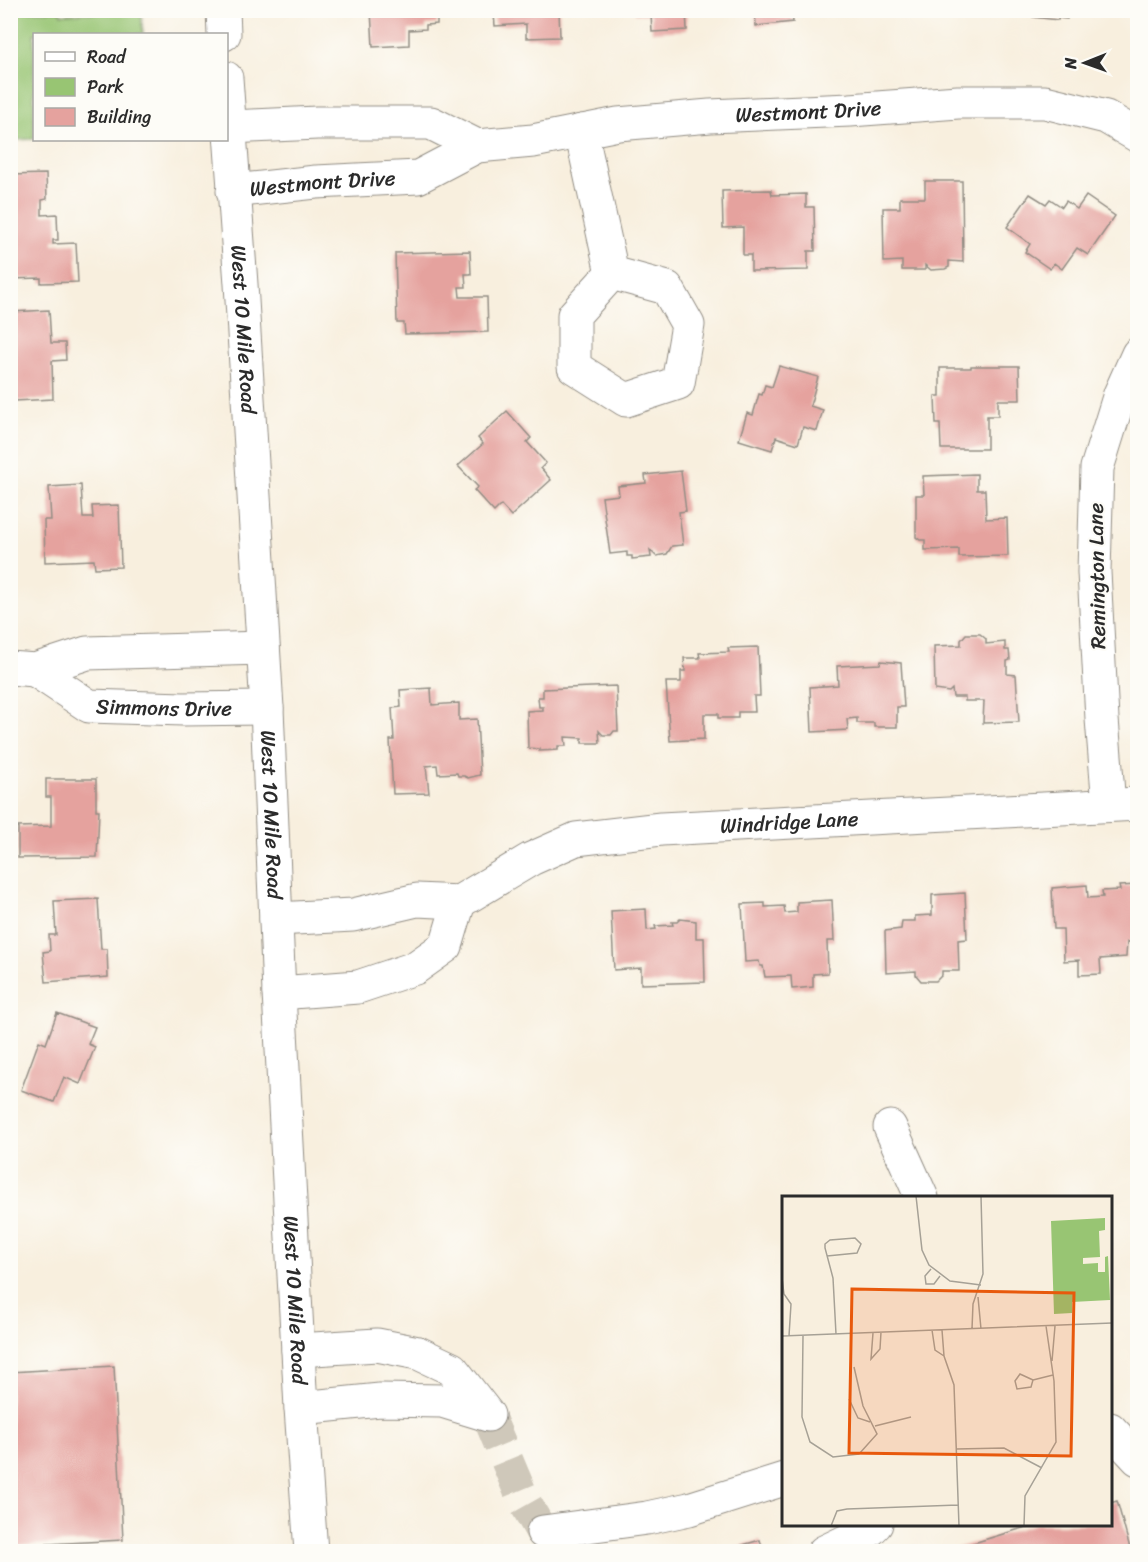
<svg xmlns="http://www.w3.org/2000/svg" width="1148" height="1562" font-family="Sriracha,sans-serif">
	<rect width="100%" height="100%" fill="#fdfcf7"/>
	<filter id="ink" filterUnits="userSpaceOnUse"><feTurbulence type="fractalNoise" baseFrequency=".0167" numOctaves="2"/><feDisplacementMap in="SourceGraphic" scale="12" xChannelSelector="R" yChannelSelector="G"/><feConvolveMatrix kernelMatrix="1 2 1 2 8 2 1 2 1" color-interpolation-filters="sRGB"/></filter>
	<filter id="wash" filterUnits="userSpaceOnUse"><feTurbulence type="fractalNoise" baseFrequency=".008" numOctaves="4" result="noise"/><feDisplacementMap in="SourceGraphic" scale="24" xChannelSelector="R" yChannelSelector="G"/><feGaussianBlur stdDeviation="1.35" result="paint"/><feColorMatrix in="noise" values="0 0 0 0 0 0 0 0 0 0 0 0 0 0 0 0 0 1.4 0 .05"/><feComposite in="paint" operator="in"/></filter>
	<g filter="url(#wash)">
		<rect width="100%" height="100%" fill="#f8efde"/>
		<polygon fill="#98c573" stroke="#62784f" stroke-width="1.5" points="10,11 60,11 61,14 141,11 143,34 34,34 34,139 11,140"/>
		<g id="blocks">
			<g fill="#e5a29e">
				<polygon points="371,10 452,10 453,16 437,17 437,24 426,25 426,29 409,30 409,45 373,47"/>
				<polygon points="478,10 559,10 560,37 526,38 526,24 495,26 494,14 478,15"/>
				<polygon points="635,10 686,10 687,30 652,32 651,14 635,14"/>
				<polygon points="755,10 792,10 793,22 756,26"/>
				<polygon points="908,10 944,10 944,15 909,17"/>
				<polygon points="1034,10 1068,10 1067,19 1058,18 1058,20 1033,17"/>
				<polygon points="46,174 47,199 42,200 42,215 57,214 58,240 53,240 53,244 76,243 78,282 41,283 41,278 10,279 10,175"/>
				<polygon points="925,181 962,181 963,262 949,261 949,267 945,269 931,270 925,265 925,270 902,270 902,261 884,262 883,208 900,208 900,198 925,198"/>
				<polygon points="771,190 772,195 806,194 806,207 814,207 815,251 808,251 808,270 751,271 751,255 743,255 743,227 723,228 722,191"/>
				<polygon points="1030,194 1046,204 1050,199 1062,207 1066,201 1077,209 1086,196 1115,216 1088,255 1077,248 1062,269 1054,263 1050,269 1025,252 1030,244 1007,227"/>
				<polygon points="470,251 471,274 465,274 466,287 459,287 460,297 487,297 488,332 405,334 404,323 397,323 395,253"/>
				<polygon points="49,310 51,343 65,343 66,360 52,361 53,399 15,401 11,312"/>
				<polygon points="779,366 818,377 810,406 823,410 817,431 803,427 798,444 776,437 772,450 739,440 747,413 753,415 759,394 762,395 765,385 772,387"/>
				<polygon points="971,366 1019,366 1020,400 998,400 998,416 987,416 987,449 941,449 940,424 936,424 935,396 940,396 940,368 971,368"/>
				<polygon points="507,411 531,438 527,442 546,463 541,468 551,480 511,516 501,505 494,512 474,490 478,487 458,466 483,444 478,438"/>
				<polygon points="681,471 686,511 679,512 683,545 672,546 667,554 656,556 650,550 651,557 632,559 632,556 627,556 627,552 610,554 602,497 619,495 618,486 646,483 645,475"/>
				<polygon points="977,474 977,490 985,490 986,519 1007,518 1008,556 959,557 959,549 925,550 925,540 920,540 916,537 916,495 924,495 923,476"/>
				<polygon points="81,485 83,518 93,518 92,506 119,505 121,567 95,568 94,560 45,562 44,520 51,520 49,487"/>
				<polygon points="966,634 980,634 986,639 986,644 1005,642 1005,650 1009,650 1010,660 1007,661 1007,674 1016,675 1019,722 983,723 984,701 965,701 965,697 953,697 952,689 949,692 935,690 934,646 961,645 961,640"/>
				<polygon points="758,647 760,696 754,696 755,712 738,712 738,718 718,718 718,714 704,714 704,739 670,741 666,682 681,682 681,671 685,671 684,658 700,658 699,653 729,652 728,648"/>
				<polygon points="881,661 901,663 904,707 897,707 897,727 874,727 874,723 857,723 857,718 847,719 848,730 812,732 810,687 838,685 837,666 880,664"/>
				<polygon points="616,686 618,731 614,731 611,735 603,735 599,731 600,743 582,743 582,738 565,737 566,746 558,746 558,750 539,751 539,749 528,748 527,711 543,710 543,707 539,707 538,697 543,697 543,689"/>
				<polygon points="431,688 432,705 459,703 459,720 477,719 480,775 468,778 464,776 458,776 457,773 438,774 437,765 426,766 429,793 393,794 390,740 394,740 392,708 401,707 400,690"/>
				<polygon points="46,779 96,779 96,810 99,810 97,857 18,858 18,827 51,826 51,797 46,797"/>
				<polygon points="1087,885 1088,898 1103,897 1102,891 1120,890 1119,886 1138,885 1138,941 1127,942 1126,957 1100,959 1101,974 1079,975 1079,960 1064,961 1063,929 1054,929 1052,888"/>
				<polygon points="965,893 967,939 958,940 959,971 942,971 942,975 936,981 921,981 916,975 916,971 886,973 885,931 901,929 902,921 915,921 915,916 932,915 932,895"/>
				<polygon points="98,899 101,949 107,949 108,977 46,982 43,952 50,951 49,935 56,935 54,901"/>
				<polygon points="832,900 834,941 827,941 828,973 813,974 813,987 792,989 791,976 765,977 763,966 760,966 759,961 745,962 742,904 765,903 765,907 784,906 785,913 797,912 797,902"/>
				<polygon points="646,909 647,930 656,929 655,926 673,925 672,922 677,922 680,919 696,921 696,938 704,938 705,982 641,984 641,968 614,970 611,911"/>
				<polygon points="57,1013 95,1027 88,1044 95,1047 80,1084 64,1077 54,1102 21,1090 39,1041 46,1044"/>
				<polygon points="114,1366 123,1540 11,1546 10,1372"/>
				<polygon points="1117,1501 1131,1552 944,1552 1036,1524 1110,1524 1110,1503"/>
				<polygon points="760,1540 764,1552 737,1552 736,1547"/>
			</g>
		</g>
	</g>
	<g filter="url(#ink)">
		<use href="#blocks" fill-opacity="0" stroke="#928d84" stroke-width="1.5"/>
		<g fill="none" stroke-linecap="round" stroke-linejoin="round">
			<polyline stroke="#cfc8ba" stroke-width="33" stroke-dasharray="33 16" stroke-linecap="butt" points="488,1415 523,1499 553,1552"/>
			<defs>
				<g id="minor">
					<polyline points="229,127 317,123 431,123 477,146"/>
					<polyline points="581,131 612,273"/>
					<path id="s1" d="M233,191L316,182L418,177L477,146L533,141L618,124L710,116L850,110L958,102H1045L1106,117L1138,136"/>
					<polygon points="612,273 667,288 688,325 678,383 626,400 574,367 574,315"/>
					<polyline points="10,668 35,670 87,653 263,648"/>
					<path id="s2" d="M35,670L89,706L183,709L267,708"/>
					<polyline points="1109,805 1102,719 1094,572 1097,468 1120,394 1138,354"/>
					<path id="s3" d="M276,919L353,915L417,900L459,902L531,859L576,839L661,829L1138,804"/>
					<polyline points="279,993 358,987 415,968 446,946 459,902"/>
					<polyline points="890,1127 922,1198"/>
					<polyline points="298,1350 377,1345 418,1353 452,1369 488,1415 442,1401 380,1400 301,1408"/>
					<polyline points="1110,1429 1138,1459"/>
					<polyline points="543,1532 647,1518 689,1509 784,1479"/>
					<polyline points="824,1552 870,1530 876,1524"/>
				</g>
				<g id="major">
					<polyline points="223,10 224,34"/>
					<path id="s4" d="M226,78L241,284L267,708L279,993L301,1408L311,1552"/>
				</g>
			</defs>
			<use href="#minor" stroke="#928d84" stroke-width="35"/>
			<use href="#major" stroke="#928d84" stroke-width="35"/>
			<use href="#minor" stroke="#fff" stroke-width="33"/>
			<use href="#major" stroke="#fff" stroke-width="33"/>
		</g>
	</g>
	<g text-anchor="middle" stroke-width="4.5" stroke-linejoin="round" paint-order="stroke">
		<g font-size="21" fill="#2b2b2b" stroke="#fdfcf7">
			<text dy="7" stroke="none"><textPath href="#s1" startOffset="586">Westmont Drive</textPath></text>
			<text dy="7" stroke="none"><textPath href="#s1" startOffset="90">Westmont Drive</textPath></text>
			<text dy="7" stroke="none"><textPath href="#s4" startOffset="252">West 10 Mile Road</textPath></text>
			<text transform="translate(1097 576) rotate(-91)" y="7">Remington Lane</text>
			<text dy="7" stroke="none"><textPath href="#s2" startOffset="140">Simmons Drive</textPath></text>
			<text dy="7" stroke="none"><textPath href="#s4" startOffset="738">West 10 Mile Road</textPath></text>
			<text dy="7" stroke="none"><textPath href="#s3" startOffset="532">Windridge Lane</textPath></text>
			<text dy="7" stroke="none"><textPath href="#s4" startOffset="1224">West 10 Mile Road</textPath></text>
		</g>
	</g>
	<g transform="translate(782 1196)">
		<rect width="330" height="330" fill="#f8efde"/>
		<path d="M323,22V34L317,35L318,61L301,62V68L316,67V76H323V61L326,60L328,104L290,106V117L272,118L269,25Z" fill="#98c573"/>
		<path fill="none" stroke="#a6a196" stroke-width="1.5" d="M134,0L140,54L147,69L168,85L199,89M45,60L75,57L79,48L73,42L48,44L43,48V52L51,82L54,138M149,73L143,80L144,88H152L158,80M0,82L2,98L9,108L7,140M196,101L199,133M190,133L191,108L201,78L199,0M150,134L153,154L162,160M160,134L162,160L172,189L177,330M91,137L89,163L98,153L99,136M0,140L330,127M21,140L20,221L28,246L51,261L77,258L95,238L81,210L72,171M270,165L273,130M238,178L251,184L249,191L235,193L233,185ZM251,184L271,179M67,203L76,222L88,226M93,230L129,221M174,253L222,252L260,272M49,330L55,315L65,313L176,309M242,330L243,300L274,246L272,185L264,130"/>
		<path fill="#e8590c" fill-opacity="0.15" stroke="#e8590c" stroke-width="3" d="M70,93L292,97L289,260L67,257Z"/>
		<rect width="330" height="330" fill="none" stroke="#2b2b2b" stroke-width="3"/>
	</g>
	<rect width="1148" height="1562" fill="none" stroke="#fdfcf7" stroke-width="36"/>
	<rect x="33" y="33" width="195" height="108" fill="#fdfcf7" stroke="#a9a8a5" stroke-width="1.5"/>
	<rect x="45" y="52" width="30" height="9" fill="#ffffff" stroke="#a9a8a5" stroke-width="1.5"/>
	<text x="87" y="63" font-size="18" fill="#2b2b2b">Road</text>
	<rect x="45" y="78" width="30" height="18" fill="#98c573" stroke="#a9a8a5" stroke-width="1.5"/>
	<text x="87" y="93" font-size="18" fill="#2b2b2b">Park</text>
	<rect x="45" y="108" width="30" height="18" fill="#e5a29e" stroke="#a9a8a5" stroke-width="1.5"/>
	<text x="87" y="123" font-size="18" fill="#2b2b2b">Building</text>
	<g transform="translate(1085 63) rotate(269)" stroke="#fdfcf7" stroke-width="4.5" paint-order="stroke">
	<path d="M0-4.5L10 22L0 15L-10 22Z" fill="#2b2b2b"/>
	<text y="-9" font-size="16" font-weight="bold" text-anchor="middle" fill="#2b2b2b">N</text>
	</g>
</svg>
